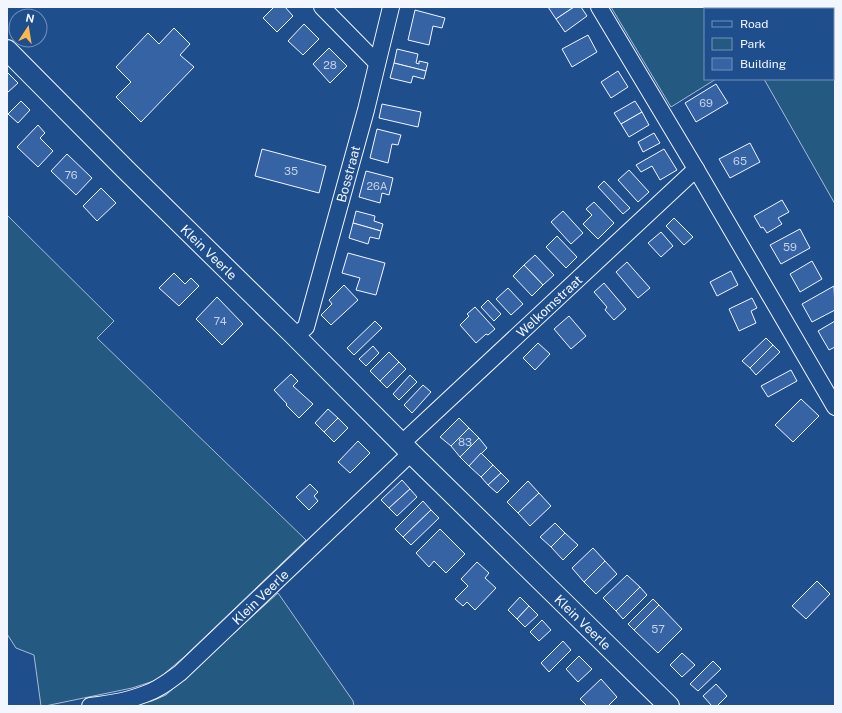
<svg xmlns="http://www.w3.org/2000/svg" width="842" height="713" font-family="'Public Sans',sans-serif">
	<rect width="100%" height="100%" fill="#1f4e8c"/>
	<g fill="#245a82" stroke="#a8bbd7">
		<polygon points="611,7 835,7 835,204 764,79 833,79 833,9 705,9 705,79 716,79 671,107"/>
		<polygon points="7,215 114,321 97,338 306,540 184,657 157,680 132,688 45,706 41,706 34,655 16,648 7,634"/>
		<polygon points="278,593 353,701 354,706 132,706 152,701 166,695"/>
	</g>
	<g fill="#3563a3" stroke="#f2f6ff">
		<polygon points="274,7 285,7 293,16 277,32 263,18"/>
		<polygon points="548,7 574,7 556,19"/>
		<polygon points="574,7 581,7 587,16 565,32 556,19"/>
		<polygon points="415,10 445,18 442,28 433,26 429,45 408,40"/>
		<polygon points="304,24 319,39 303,55 288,41"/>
		<polygon points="174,28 190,44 180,55 194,67 141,122 116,97 131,82 116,67 148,33 159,44"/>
		<polygon points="588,35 597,52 572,67 562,49"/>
		<polygon points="329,48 347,66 330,83 313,64"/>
		<polygon points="397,49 418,54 416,63 419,64 419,61 428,63 426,71 394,63"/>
		<polygon points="394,63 426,71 424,79 413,76 411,83 390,78"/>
		<polygon points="618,71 628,87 611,98 601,82"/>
		<polygon points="7,72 18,83 7,93"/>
		<polygon points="716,84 728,103 696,122 685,103"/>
		<polygon points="21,101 30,110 18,123 8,114"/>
		<polygon points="635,101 642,112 621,124 614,113"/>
		<polygon points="382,104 421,112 418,127 379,118"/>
		<polygon points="642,112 649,125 629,137 621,124"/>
		<polygon points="38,125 45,133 40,138 53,151 38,167 17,147"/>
		<polygon points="377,129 401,135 398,145 392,144 388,163 370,158"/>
		<polygon points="654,133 660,143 643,152 638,142"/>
		<polygon points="750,143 760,162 730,178 719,159"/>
		<polygon points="262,149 326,166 319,193 255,176"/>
		<polygon points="664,149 677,170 660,180 652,166 641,172 636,165"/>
		<polygon points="67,154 92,178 76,195 51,171"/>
		<polygon points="629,170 649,192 638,202 618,180"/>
		<polygon points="366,171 393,178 389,195 382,193 380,203 359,197"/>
		<polygon points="604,181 630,208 623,214 598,187"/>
		<polygon points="101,188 116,203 97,221 83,206"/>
		<polygon points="782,200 789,212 778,218 782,224 767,233 763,227 761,228 754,216"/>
		<polygon points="594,202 614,223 598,239 583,224 592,215 586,209"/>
		<polygon points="356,211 375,216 374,221 383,224 381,231 353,223"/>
		<polygon points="563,211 583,233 571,244 551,222"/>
		<polygon points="674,218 693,237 684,245 666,226"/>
		<polygon points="353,223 381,231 379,239 370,237 368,244 349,238"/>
		<polygon points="800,229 810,248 781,264 770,245"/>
		<polygon points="661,232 673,246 661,257 648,243"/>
		<polygon points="557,236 577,257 566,268 546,247"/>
		<polygon points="348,253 385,263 376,295 356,290 360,278 342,273"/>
		<polygon points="535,255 554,275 543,285 524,265"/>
		<polygon points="812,261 822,279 800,292 790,274"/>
		<polygon points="627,262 650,288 638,298 616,272"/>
		<polygon points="524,265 543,285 532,296 513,276"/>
		<polygon points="731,271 738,285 717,296 710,282"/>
		<polygon points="174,273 185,284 191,278 199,286 179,306 159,288"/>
		<polygon points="604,283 626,309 614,320 605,310 607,307 594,292"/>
		<polygon points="344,285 358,300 331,325 321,315 332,304 329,300"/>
		<polygon points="834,286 835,310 812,322 802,304"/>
		<polygon points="508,288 523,304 511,315 496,299"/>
		<polygon points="217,297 243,324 222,345 196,319"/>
		<polygon points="752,298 757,308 751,311 756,323 739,331 729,309"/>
		<polygon points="488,300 501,314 494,321 481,307"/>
		<polygon points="475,307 495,329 488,335 486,334 476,343 460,325 469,316 467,314"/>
		<polygon points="569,316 586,336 571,349 554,329"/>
		<polygon points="375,321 382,328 354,355 347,348"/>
		<polygon points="835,321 835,347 829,350 818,331"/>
		<polygon points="766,338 773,345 750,368 742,361"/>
		<polygon points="538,343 550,354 535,370 523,358"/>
		<polygon points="773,345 780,352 756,375 750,368"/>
		<polygon points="373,346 379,353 366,366 359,359"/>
		<polygon points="389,352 399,362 380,381 370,371"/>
		<polygon points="399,362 406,369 387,388 380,381"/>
		<polygon points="791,370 797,381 768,397 761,386"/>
		<polygon points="291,374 298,381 293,386 313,404 299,418 286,405 287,404 274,390"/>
		<polygon points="410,375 417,382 399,400 393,394"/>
		<polygon points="423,385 431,392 412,413 404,405"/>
		<polygon points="801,399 819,416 793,442 775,425"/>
		<polygon points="328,409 338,418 324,432 315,423"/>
		<polygon points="338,418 348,428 334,442 324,432"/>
		<polygon points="459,418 469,428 451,446 440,437"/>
		<polygon points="469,428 479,438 460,457 451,446"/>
		<polygon points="479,438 487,448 469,466 460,457"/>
		<polygon points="358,441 370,453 350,473 338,462"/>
		<polygon points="481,453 493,465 481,477 469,466"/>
		<polygon points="493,465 501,473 488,485 481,477"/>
		<polygon points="501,473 509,481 497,493 488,485"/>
		<polygon points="402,480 410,489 389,508 381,500"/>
		<polygon points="528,481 539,493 518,513 507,502"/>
		<polygon points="310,484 318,492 314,496 318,501 309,510 296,497"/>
		<polygon points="410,489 417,497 397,516 389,508"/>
		<polygon points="539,493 551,506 530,526 518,513"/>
		<polygon points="423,501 431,510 403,537 395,529"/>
		<polygon points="431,510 439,518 411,545 403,537"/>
		<polygon points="555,523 565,533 551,547 540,537"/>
		<polygon points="440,529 465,554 446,573 434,561 429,567 416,553"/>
		<polygon points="565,533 578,545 563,560 551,547"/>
		<polygon points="593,548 605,561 584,582 572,568"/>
		<polygon points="605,561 617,574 596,594 584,582"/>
		<polygon points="477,562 489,573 485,578 496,588 475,610 467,602 463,606 455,599 468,586 461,579"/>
		<polygon points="627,575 640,587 616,611 603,598"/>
		<polygon points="817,581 830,594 806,619 792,606"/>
		<polygon points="640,587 647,595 623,619 616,611"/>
		<polygon points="520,597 529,606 517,619 508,610"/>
		<polygon points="653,599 659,605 634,630 628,624"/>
		<polygon points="659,605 682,629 658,653 634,630"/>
		<polygon points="529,606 538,615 525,627 517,619"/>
		<polygon points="542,620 551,630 539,641 530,632"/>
		<polygon points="563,641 571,650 549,672 541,663"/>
		<polygon points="682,653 695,665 682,677 670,665"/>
		<polygon points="579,656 592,669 578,682 566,669"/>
		<polygon points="713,661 721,669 698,691 690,684"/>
		<polygon points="601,679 617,697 608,706 587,706 580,699"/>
		<polygon points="716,684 727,696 717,706 712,706 703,696"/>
	</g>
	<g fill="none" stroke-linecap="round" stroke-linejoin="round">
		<defs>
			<g id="minor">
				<polyline points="322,7 377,63"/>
				<polyline points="599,7 696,169 835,407"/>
				<polyline points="295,336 306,327 366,110 391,7"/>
				<polyline points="402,443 696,169"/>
				<path d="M90,706C108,704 128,701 145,694C158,690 169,681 180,673L411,453"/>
			</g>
			<polyline id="major" points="7,50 127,171 295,336 411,453 669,706"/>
		</defs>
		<use href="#minor" stroke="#f2f6ff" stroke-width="18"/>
		<use href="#major" stroke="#f2f6ff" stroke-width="22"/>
		<use href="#minor" stroke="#1f4e8c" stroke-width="16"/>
		<use href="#major" stroke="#1f4e8c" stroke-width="20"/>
	</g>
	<g text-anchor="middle" stroke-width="3" stroke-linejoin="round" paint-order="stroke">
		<g font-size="11" fill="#c3d1e8">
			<text x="330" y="69">28</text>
			<text x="706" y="107">69</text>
			<text x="740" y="165">65</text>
			<text x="291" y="175">35</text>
			<text x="71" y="179">76</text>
			<text x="377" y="190">26A</text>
			<text x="790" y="251">59</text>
			<text x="220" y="325">74</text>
			<text x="465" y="446">83</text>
			<text x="658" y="633">57</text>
		</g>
		<g font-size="13" fill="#f2f6ff" stroke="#1f4e8c">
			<text transform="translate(348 174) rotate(-75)" y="5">Bosstraat</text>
			<text transform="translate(209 252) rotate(44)" y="5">Klein Veerle</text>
			<text transform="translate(549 306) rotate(-43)" y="5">Welkomstraat</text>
			<text transform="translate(260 597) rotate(-44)" y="5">Klein Veerle</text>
			<text transform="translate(583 622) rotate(44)" y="5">Klein Veerle</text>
		</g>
	</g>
	<rect width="842" height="713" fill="none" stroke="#f2f6ff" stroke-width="16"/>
	<rect x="704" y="8" width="130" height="72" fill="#1f4e8c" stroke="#7391ba"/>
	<rect x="712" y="21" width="20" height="6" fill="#1f4e8c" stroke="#7391ba"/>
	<text x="740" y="28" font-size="12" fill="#f2f6ff">Road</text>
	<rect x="712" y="38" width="20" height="12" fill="#245a82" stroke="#7391ba"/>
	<text x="740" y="48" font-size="12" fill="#f2f6ff">Park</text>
	<rect x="712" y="58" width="20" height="12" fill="#3563a3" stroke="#7391ba"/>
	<text x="740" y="68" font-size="12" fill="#f2f6ff">Building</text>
	<g transform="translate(28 28) rotate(12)"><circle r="19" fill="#1f4e8c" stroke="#7391ba"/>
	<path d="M0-3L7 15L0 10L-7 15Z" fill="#ffb74d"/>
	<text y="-6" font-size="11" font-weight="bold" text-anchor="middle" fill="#f2f6ff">N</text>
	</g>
</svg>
